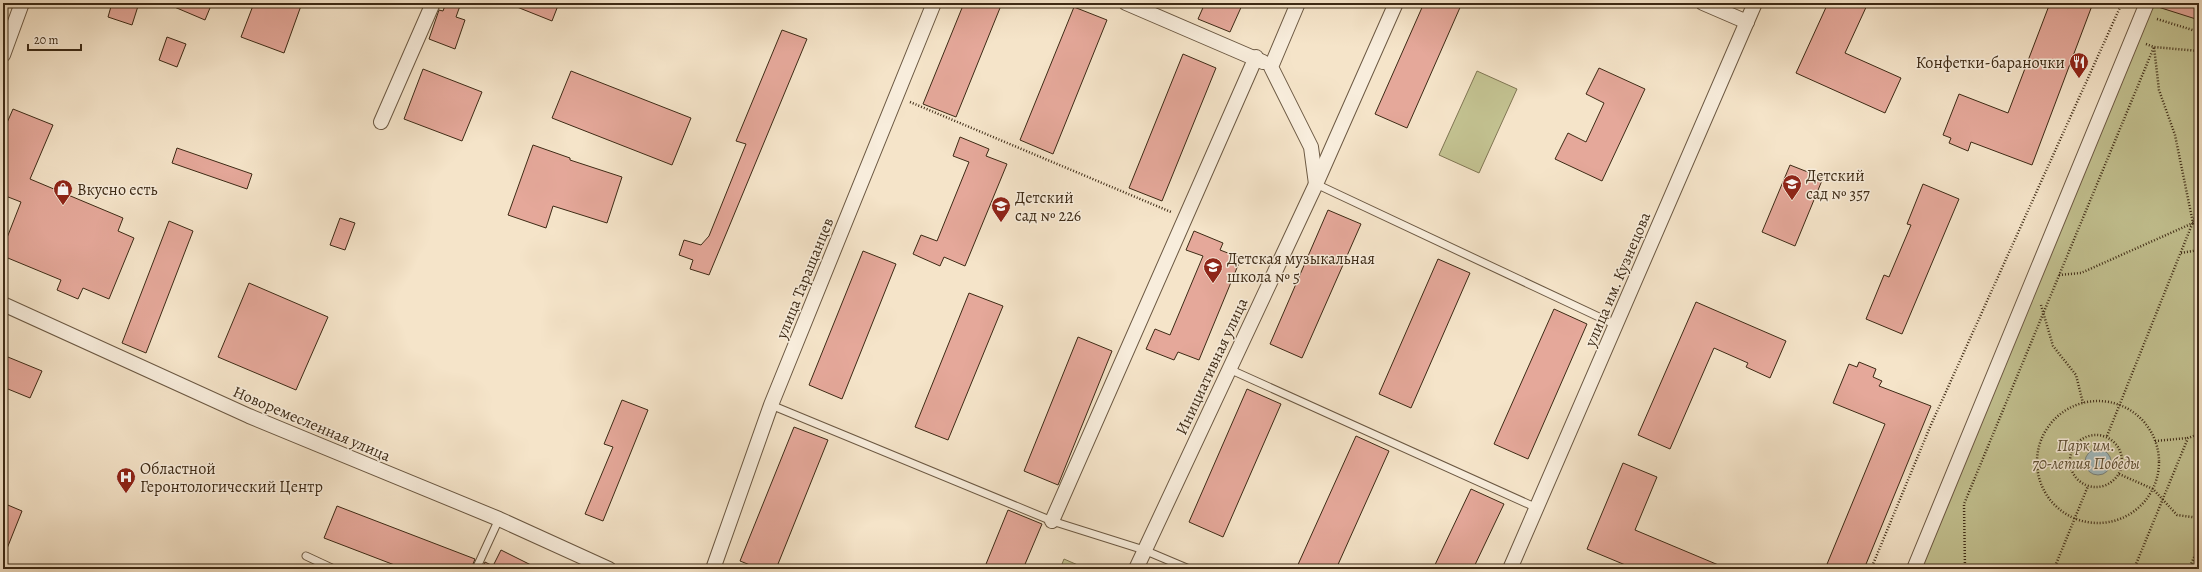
<svg xmlns="http://www.w3.org/2000/svg" width="2202" height="572" font-family="Alegreya,serif">
	<rect width="100%" height="100%" fill="#f5e4c9"/>
	<filter id="stains"><feTurbulence type="fractalNoise" baseFrequency=".005" numOctaves="4"/><feColorMatrix values="0 0 0 0 .2 0 0 0 0 .09 0 0 0 0 .02 0 0 0 .5 -.17"/></filter>
	<radialGradient id="worn" r=".72"><stop offset=".6" stop-color="#630" stop-opacity="0"/><stop offset="1" stop-color="#630" stop-opacity=".3"/></radialGradient>
	<g fill="#c3c291" stroke="#807653">
		<polygon points="2150,3 2199,3 2199,569 1917,569"/>
		<polygon points="1477,71 1517,89 1479,173 1439,155"/>
		<polygon points="1064,559 1087,569 1060,569"/>
	</g>
	<circle fill="#a2bcc1" stroke="#7a827c" cx="2098" cy="462" r="13"/>
	<g fill="#e5a89a" stroke="#3d2a15">
		<polygon points="112,3 139,3 132,25 108,17"/>
		<polygon points="165,3 212,3 205,20"/>
		<polygon points="254,3 302,3 284,53 241,37"/>
		<polygon points="446,3 461,3 456,17 465,20 455,49 429,39 439,10 443,11"/>
		<polygon points="507,3 559,3 552,21"/>
		<polygon points="964,3 1002,3 956,117 923,104"/>
		<polygon points="1205,3 1243,3 1230,32 1198,19"/>
		<polygon points="1424,3 1462,3 1407,128 1375,114"/>
		<polygon points="1828,3 1868,3 1845,53 1901,78 1885,113 1796,73"/>
		<polygon points="2050,3 2093,3 2032,165 1971,142 1968,151 1949,143 1951,138 1943,135 1959,94 2008,113"/>
		<polygon points="2155,3 2199,3 2199,20 2155,6"/>
		<polygon points="1074,7 1107,20 1053,154 1020,140"/>
		<polygon points="782,30 807,39 709,275 690,269 693,260 679,255 684,240 701,245 709,236 746,144 736,141"/>
		<polygon points="167,37 186,44 177,67 159,60"/>
		<polygon points="1183,54 1216,68 1162,201 1129,188"/>
		<polygon points="1599,68 1645,89 1602,181 1555,159 1568,133 1586,142 1604,103 1586,94"/>
		<polygon points="423,69 482,92 462,141 404,119"/>
		<polygon points="571,71 691,118 672,165 552,118"/>
		<polygon points="13,109 53,125 30,179 123,218 118,231 134,238 109,299 83,288 78,299 57,290 61,280 3,256 3,248 21,202 3,195 3,132"/>
		<polygon points="960,137 989,149 986,156 1007,164 965,266 944,257 940,266 913,254 921,235 937,241 969,162 953,156"/>
		<polygon points="533,145 570,158 570,160 622,177 607,223 553,206 546,228 508,215"/>
		<polygon points="177,148 252,174 247,189 172,163"/>
		<polygon points="1790,165 1823,178 1795,246 1762,232"/>
		<polygon points="1923,184 1959,199 1902,334 1866,319 1884,275 1889,277 1911,225 1907,224"/>
		<polygon points="1328,210 1361,224 1302,358 1270,344"/>
		<polygon points="340,218 355,223 345,250 330,245"/>
		<polygon points="169,221 193,231 146,353 122,343"/>
		<polygon points="1194,231 1223,243 1220,250 1241,258 1199,360 1178,352 1174,360 1146,349 1155,329 1170,335 1203,256 1186,250"/>
		<polygon points="863,251 896,264 842,399 809,385"/>
		<polygon points="1438,259 1470,273 1411,408 1379,394"/>
		<polygon points="249,283 328,317 296,390 218,357"/>
		<polygon points="969,293 1003,306 948,440 915,427"/>
		<polygon points="1696,302 1786,341 1770,378 1746,367 1748,363 1714,348 1670,449 1638,435"/>
		<polygon points="1554,309 1587,324 1528,459 1494,444"/>
		<polygon points="1078,337 1112,351 1058,485 1024,471"/>
		<polygon points="3,355 42,371 30,398 3,387"/>
		<polygon points="1859,362 1876,369 1873,377 1882,381 1879,386 1931,406 1864,569 1825,569 1885,424 1833,403 1849,364 1857,367"/>
		<polygon points="1247,389 1281,404 1223,537 1189,522"/>
		<polygon points="622,400 648,410 603,521 585,514 613,447 604,444"/>
		<polygon points="794,427 828,440 776,569 760,569 740,561"/>
		<polygon points="1356,436 1389,451 1336,569 1296,569"/>
		<polygon points="1623,463 1657,477 1635,530 1728,569 1635,569 1587,549"/>
		<polygon points="1471,489 1504,504 1473,569 1433,569"/>
		<polygon points="3,503 22,511 4,556 3,556"/>
		<polygon points="337,506 475,559 471,569 405,569 324,538"/>
		<polygon points="1008,510 1042,524 1023,569 984,569"/>
		<polygon points="501,550 539,569 482,569 485,562 493,566"/>
	</g>
	<g fill="none" stroke-linecap="round" stroke-linejoin="round">
		<defs>
			<g id="lane">
				<polyline points="1316,184 1616,325"/>
				<polyline points="1229,369 1537,508"/>
				<polyline points="771,405 1052,521 1144,550 1189,569"/>
				<polyline points="306,556 334,569"/>
				<polyline points="476,569 499,519"/>
			</g>
			<g id="street">
				<polyline points="1126,3 1263,62"/>
				<polyline points="1298,3 1271,67 1311,147 1316,184"/>
				<polyline points="1703,3 1747,22"/>
				<polyline points="3,55 22,3"/>
				<polyline points="381,122 433,3"/>
				<polyline points="3,304 249,416 499,519 609,569"/>
				<polyline points="1052,521 1256,57"/>
				<polyline points="713,569 771,405 934,3"/>
				<polyline points="1136,569 1316,184 1396,3"/>
				<polyline points="1510,569 1755,3"/>
				<polyline points="1914,569 2147,3"/>
			</g>
		</defs>
		<use href="#lane" stroke="#6b5842" stroke-width="9"/>
		<use href="#street" stroke="#6b5842" stroke-width="16"/>
		<g stroke="#3d2a15" stroke-width="2.5" stroke-dasharray="1 2" stroke-linecap="butt">
			<polyline points="2157,19 2199,32"/>
			<polyline points="2146,44 2154,47 2199,51"/>
			<polyline points="910,102 1171,212"/>
			<polyline points="2181,253 2199,250"/>
			<polyline points="2059,275 2081,273 2193,223 2175,135 2159,90 2154,47"/>
			<polyline points="2041,305 2053,346 2076,375 2083,403"/>
			<circle cx="2098" cy="462" r="61"/>
			<circle cx="2096" cy="461" r="26"/>
			<polyline points="2107,436 2199,207"/>
			<polyline points="2155,441 2188,438"/>
			<polyline points="2119,474 2153,489 2177,515 2199,518"/>
			<polyline points="1871,569 1930,427 2122,3"/>
			<polyline points="1965,569 1964,504 2154,47"/>
			<polyline points="2054,569 2088,486"/>
			<polyline points="2134,569 2188,438 2199,434"/>
			<polyline points="2189,569 2199,546"/>
		</g>
		<use href="#lane" stroke="#f8eddc" stroke-width="7"/>
		<use href="#street" stroke="#f8eddc" stroke-width="14"/>
	</g>
	<defs>
		<symbol id="restaurant-pin" viewBox="-11 -11 22 30"><path d="M0 17L-7.5 6A9.5 9.5 0 1 1 7.5 6Z" fill="#8f2418" stroke="#f8eddc"/><path d="M-5-6h1v4h1v-4h1v4h1v-4h1v5L-1.5 .5V6h-2V.5L-5-1ZM5-6V6H3V1.5H1.5Q1.5-4 5-6Z" fill="#fff"/></symbol>
		<symbol id="school-pin" viewBox="-11 -11 22 30"><path d="M0 17L-7.5 6A9.5 9.5 0 1 1 7.5 6Z" fill="#8f2418" stroke="#f8eddc"/><path d="M0-5L7-2L0 1L-7-2ZM-4 1L0 2.5L4 1V4Q0 6-4 4Z" fill="#fff"/></symbol>
		<symbol id="shop-pin" viewBox="-11 -11 22 30"><path d="M0 17L-7.5 6A9.5 9.5 0 1 1 7.5 6Z" fill="#8f2418" stroke="#f8eddc"/><path d="M-5-2.5h2.3a2.7 3.5 0 0 1 5.4 0H5L5.5 6h-11ZM-1.5-2.5h3a1.5 2.3 0 0 0-3 0Z" fill="#fff"/></symbol>
		<symbol id="hospital-pin" viewBox="-11 -11 22 30"><path d="M0 17L-7.5 6A9.5 9.5 0 1 1 7.5 6Z" fill="#8f2418" stroke="#f8eddc"/><path d="M-5-5h3v3.5h4V-5h3V5h-3V1.5h-4V5h-3Z" fill="#fff"/></symbol>
	</defs>
	<g fill-rule="evenodd">
		<use href="#restaurant-pin" x="2068" y="51" width="22" height="30"/>
		<use href="#school-pin" x="1781" y="173" width="22" height="30"/>
		<use href="#shop-pin" x="52" y="178" width="22" height="30"/>
		<use href="#school-pin" x="990" y="195" width="22" height="30"/>
		<use href="#school-pin" x="1202" y="256" width="22" height="30"/>
		<use href="#hospital-pin" x="115" y="466" width="22" height="30"/>
	</g>
	<g text-anchor="middle" stroke-width="3" stroke-linejoin="round" paint-order="stroke">
		<g font-size="16" fill="#3d2a15" stroke="#f8eddc" text-anchor="start">
			<text x="2065" y="68" text-anchor="end">Конфетки-бараночки</text>
			<text x="1806" y="181">Детский<tspan x="1806" dy="18">сад № 357</tspan></text>
			<text x="77" y="195">Вкусно есть</text>
			<text x="1015" y="203">Детский<tspan x="1015" dy="18">сад № 226</tspan></text>
			<text x="1227" y="264">Детская музыкальная<tspan x="1227" dy="18">школа № 5</tspan></text>
			<text x="140" y="474">Областной<tspan x="140" dy="18">Геронтологический Центр</tspan></text>
		</g>
		<g font-size="16" fill="#3d2a15" stroke="#f8eddc">
			<text transform="translate(804 278) rotate(-68)" y="6">улица Таращанцев</text>
			<text transform="translate(1617 279) rotate(-67)" y="6">улица им. Кузнецова</text>
			<text transform="translate(1211 366) rotate(-65)" y="6">Инициативная улица</text>
			<text transform="translate(312 423) rotate(23)" y="6">Новоремесленная улица</text>
		</g>
		<g font-size="16" font-style="italic" fill="#5e5034" stroke="#f8eddc">
			<text x="2086" y="451">Парк им.<tspan x="2086" dy="18">70-летия Победы</tspan></text>
		</g>
	</g>
	<rect width="2202" height="572" fill="none" stroke="#f5e4c9" stroke-width="16"/>
	<rect x="4" y="4" width="2194" height="564" fill="none" stroke="#3d2a15" stroke-width="2"/>
	<rect x="8" y="8" width="2186" height="556" fill="none" stroke="#3d2a15"/>
	<path d="M28 44v6h53v-6" fill="none" stroke="#3d2a15" stroke-width="2"/>
	<text x="34" y="44" font-size="12" fill="#3d2a15" stroke="#f8eddc" stroke-width="3" paint-order="stroke">20 m</text>
	<rect width="100%" height="100%" filter="url(#stains)"/>
	<rect width="100%" height="100%" fill="url(#worn)"/>
</svg>
